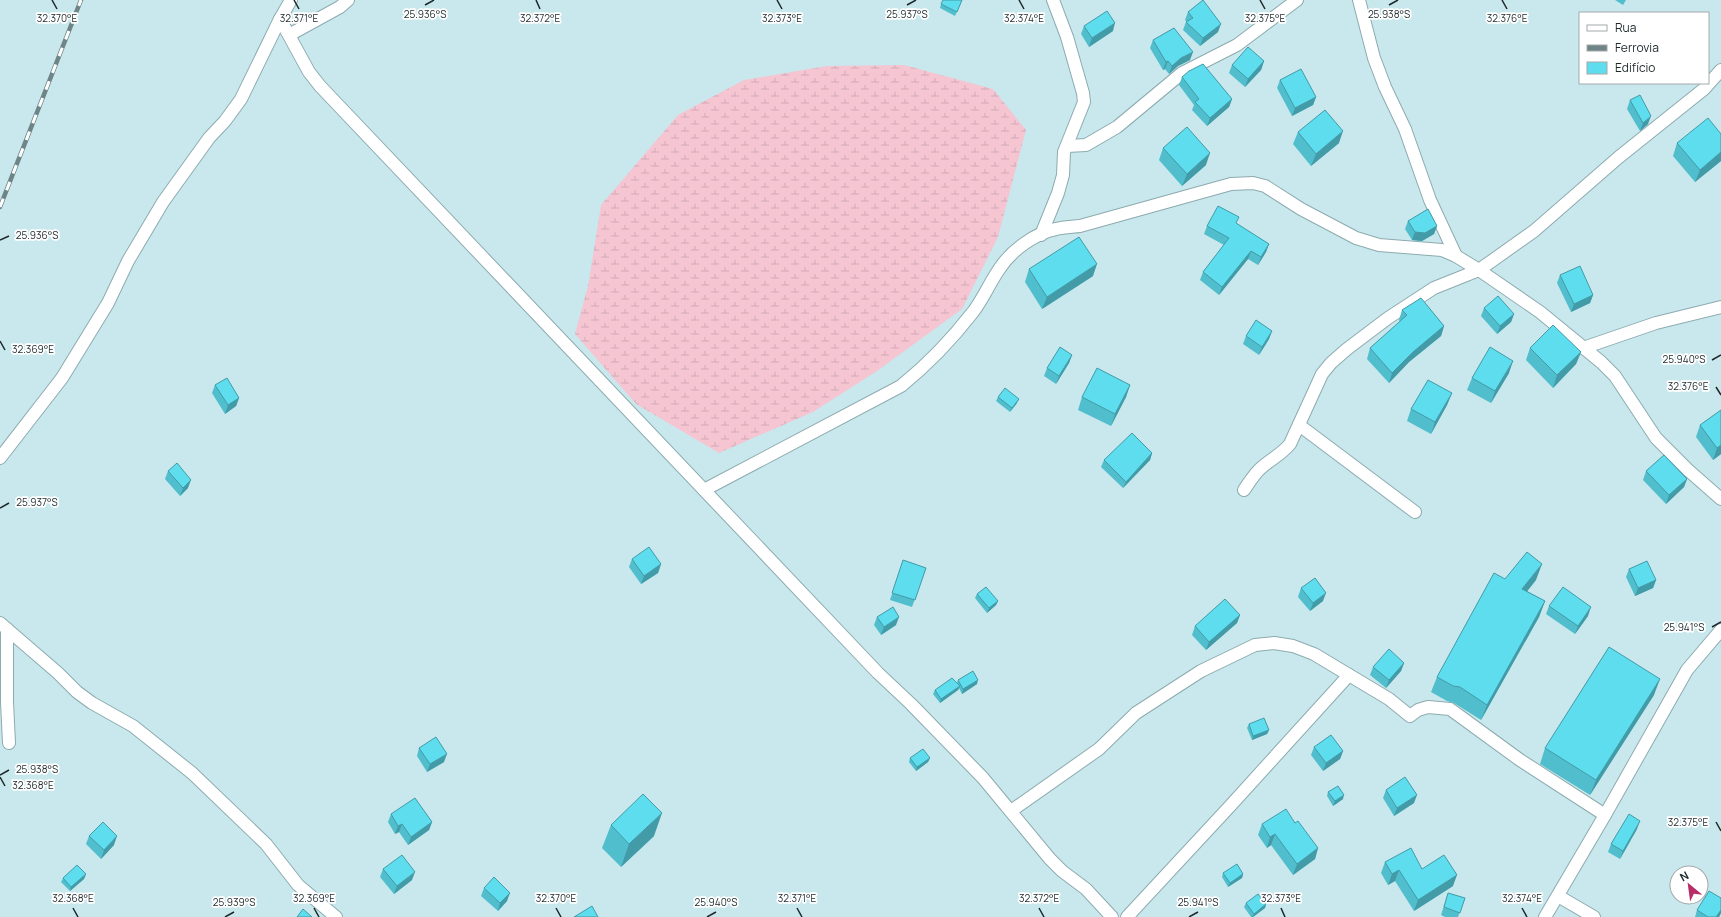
<svg xmlns="http://www.w3.org/2000/svg" width="1721" height="917" font-family="Manrope,sans-serif">
	<defs>
		<pattern id="wetland-marsh" width="20" height="14" patternUnits="userSpaceOnUse"><rect width="20" height="14" fill="#f5c5d2"/><path d="M1 5h8M5 5V1M11 12h8M15 12V8" fill="none" stroke="#d1a9b4"/></pattern>
	</defs>
	<rect width="100%" height="100%" fill="#c8e8ed"/>
	<polygon fill="url(#wetland-marsh)" points="904,65 993,89 1026,130 998,237 962,309 877,371 813,412 719,453 636,404 575,334 588,286 601,205 678,115 744,80 827,66"/>
	<g fill="none" stroke-linecap="round" stroke-linejoin="round">
		<defs>
			<g id="street">
				<polyline points="1359,0 1374,58 1385,87 1405,129 1430,200 1456,256"/>
				<polyline points="280,19 309,72 320,86 878,673 911,704 983,778 1050,859 1062,871 1086,889 1112,917"/>
				<polyline points="289,35 340,7 348,0"/>
				<polyline points="1067,146 1086,145 1117,127 1182,73 1237,45 1297,0"/>
				<polyline points="1041,235 1058,193 1063,175 1064,152 1084,102 1083,93 1067,37 1053,0"/>
				<polyline points="1583,348 1656,323 1721,307"/>
				<polyline points="1299,425 1415,512"/>
				<polyline points="0,458 62,378 108,303 128,261 163,202 209,138 225,121 241,99 280,19 291,0"/>
				<path d="M704,490L901,386C927,365 952,339 973,312C983,299 990,282 1000,268C1011,251 1035,233 1056,229C1064,227 1072,227 1080,226L1231,184L1253,183L1265,186L1301,209L1356,238L1379,245L1442,250L1456,256L1479,270L1540,312L1601,362L1615,376L1656,438L1688,470L1721,499"/>
				<path d="M1244,490C1249,483 1254,474 1261,468C1271,459 1282,454 1290,444L1322,374L1331,363L1347,349L1388,318L1434,288L1479,270L1534,231L1619,157L1704,89L1721,70"/>
				<polyline points="0,623 58,673 77,692 92,703 133,726 192,773 266,844 298,885 336,917"/>
				<polyline points="7,629 7,702 9,743"/>
				<polyline points="1011,811 1099,749 1136,713 1201,671 1255,645 1274,643 1293,646 1314,654 1389,699 1410,716 1418,710 1428,707 1450,709 1520,760 1605,815"/>
				<polyline points="1558,896 1594,917"/>
				<polyline points="1127,917 1231,805 1349,675"/>
				<polyline points="1545,917 1605,815 1687,670 1721,630"/>
			</g>
		</defs>
		<use href="#street" stroke="#8dabaf" stroke-width="14"/>
		<use href="#street" stroke="#fff" stroke-width="12"/>
		<defs>
			<polyline id="rail" points="0,207 81,0"/>
		</defs>
		<use href="#rail" stroke="#6e8487" stroke-width="4.5"/>
		<use href="#rail" stroke="#fff" stroke-width="3" stroke-dasharray="9" stroke-linecap="butt"/>
	</g>
	<g fill="#51becd">
		<polygon points="962,0 955,16 940,8 941,4"/>
		<polygon points="1615,0 1626,0 1623,5"/>
		<polygon points="1188,12 1218,32 1200,46 1183,30 1186,22 1187,22 1185,20"/>
		<polygon points="1084,26 1113,31 1089,47 1081,34"/>
		<polygon points="1153,40 1190,60 1178,66 1169,74 1165,69 1163,70 1150,48"/>
		<polygon points="1264,61 1261,70 1245,87 1229,73 1232,65"/>
		<polygon points="1182,77 1232,99 1229,107 1207,126 1192,110 1194,105 1179,85"/>
		<polygon points="1280,80 1316,97 1313,105 1292,116 1277,88"/>
		<polygon points="1630,100 1648,124 1640,131 1627,109"/>
		<polygon points="1298,132 1339,143 1311,166 1293,144"/>
		<polygon points="1721,134 1721,161 1695,182 1673,156 1677,143"/>
		<polygon points="1163,148 1206,165 1182,186 1159,160"/>
		<polygon points="1408,221 1437,226 1434,234 1422,241 1412,240 1405,229"/>
		<polygon points="1237,224 1269,244 1266,252 1258,265 1248,259 1219,295 1200,280 1203,272 1224,245 1204,234 1207,226"/>
		<polygon points="1029,269 1093,276 1042,309 1025,282"/>
		<polygon points="1560,275 1593,295 1590,303 1571,312 1557,283"/>
		<polygon points="1484,308 1514,314 1511,322 1497,334 1481,316"/>
		<polygon points="1402,310 1444,326 1441,336 1409,362 1389,383 1367,359 1370,348 1400,322 1399,320"/>
		<polygon points="1272,331 1269,339 1259,355 1243,344 1246,336"/>
		<polygon points="1530,348 1581,352 1576,364 1553,388 1526,360"/>
		<polygon points="1072,355 1069,363 1056,384 1044,376 1047,368"/>
		<polygon points="1509,373 1491,403 1467,390 1472,378"/>
		<polygon points="215,385 239,398 236,406 225,414 212,393"/>
		<polygon points="1130,385 1126,397 1111,426 1078,410 1082,397"/>
		<polygon points="1452,393 1447,405 1431,434 1407,421 1411,409"/>
		<polygon points="998,397 1017,403 1010,412 996,401"/>
		<polygon points="1721,410 1721,454 1713,460 1696,437 1700,425"/>
		<polygon points="1152,453 1150,460 1123,488 1101,467 1104,460"/>
		<polygon points="168,471 188,488 180,496 165,479"/>
		<polygon points="1646,471 1687,479 1684,487 1666,504 1643,480"/>
		<polygon points="632,559 661,564 658,573 641,584 629,567"/>
		<polygon points="903,560 926,568 912,607 890,600"/>
		<polygon points="1629,569 1656,580 1653,588 1635,596 1626,577"/>
		<polygon points="1505,579 1536,580 1527,591 1545,601 1539,617 1481,720 1454,703 1447,701 1431,692 1437,677"/>
		<polygon points="1301,588 1323,601 1310,611 1298,597"/>
		<polygon points="977,594 998,601 996,605 987,613 975,598"/>
		<polygon points="1549,606 1588,616 1575,634 1546,614"/>
		<polygon points="1240,615 1237,623 1206,650 1192,635 1195,626"/>
		<polygon points="877,617 896,625 881,635 874,625"/>
		<polygon points="1404,663 1401,671 1386,688 1370,675 1373,667"/>
		<polygon points="958,680 977,684 962,694 959,688 958,690 940,703 933,694 935,690 957,683"/>
		<polygon points="1654,695 1590,795 1540,764 1545,748"/>
		<polygon points="1249,724 1269,730 1267,734 1252,740 1247,728"/>
		<polygon points="1314,747 1343,751 1340,759 1323,771 1311,755"/>
		<polygon points="419,748 444,762 427,772 417,756"/>
		<polygon points="910,758 930,758 928,762 916,771 909,762"/>
		<polygon points="1386,790 1414,803 1394,816 1383,798"/>
		<polygon points="1328,792 1343,799 1333,806 1327,796"/>
		<polygon points="391,814 432,822 429,830 408,845 399,832 395,834 388,822"/>
		<polygon points="1295,823 1318,848 1315,859 1293,875 1271,845 1267,848 1258,835 1262,824"/>
		<polygon points="611,825 654,836 621,867 602,848"/>
		<polygon points="1637,829 1620,859 1608,852 1611,844"/>
		<polygon points="89,836 114,845 101,859 86,844"/>
		<polygon points="1385,862 1422,869 1453,886 1414,911 1395,881 1388,885 1381,873"/>
		<polygon points="383,869 412,880 394,894 380,877"/>
		<polygon points="1223,873 1243,874 1242,878 1228,887 1222,877"/>
		<polygon points="86,874 84,879 70,891 61,882 63,878"/>
		<polygon points="484,888 507,901 498,911 481,896"/>
		<polygon points="1448,893 1465,898 1458,917 1445,917 1441,915"/>
		<polygon points="1721,898 1721,913 1719,917 1695,917 1697,910"/>
		<polygon points="1246,903 1266,904 1265,908 1253,917 1251,917 1244,907"/>
	</g>
	<g fill="#429ba7">
		<polygon points="1115,23 1113,31 1089,47 1092,38"/>
		<polygon points="1221,24 1218,32 1200,46 1203,38"/>
		<polygon points="1193,52 1190,60 1178,66 1169,74 1172,66 1181,58"/>
		<polygon points="1168,61 1165,69 1163,70 1166,62"/>
		<polygon points="1264,61 1261,70 1245,87 1248,79"/>
		<polygon points="1316,97 1313,105 1292,116 1295,108"/>
		<polygon points="1232,99 1229,107 1207,126 1210,118"/>
		<polygon points="1651,116 1648,124 1640,131 1643,123"/>
		<polygon points="1343,131 1339,143 1311,166 1316,154"/>
		<polygon points="1721,152 1721,161 1695,182 1700,170"/>
		<polygon points="1210,153 1206,165 1182,186 1187,174"/>
		<polygon points="1437,226 1434,234 1422,241 1412,240 1415,232"/>
		<polygon points="1269,244 1266,252 1258,265 1261,257"/>
		<polygon points="1251,251 1248,259 1219,295 1222,287"/>
		<polygon points="1097,264 1093,276 1042,309 1047,297"/>
		<polygon points="1593,295 1590,303 1571,312 1574,304"/>
		<polygon points="1514,314 1511,322 1497,334 1500,326"/>
		<polygon points="1444,326 1441,336 1409,362 1389,383 1392,373 1413,352"/>
		<polygon points="1272,331 1269,339 1259,355 1262,347"/>
		<polygon points="1581,352 1576,364 1553,388 1557,375"/>
		<polygon points="1072,355 1069,363 1056,384 1059,376"/>
		<polygon points="1513,361 1509,373 1491,403 1495,391"/>
		<polygon points="1130,385 1126,397 1111,426 1115,414"/>
		<polygon points="1452,393 1447,405 1431,434 1435,422"/>
		<polygon points="239,398 236,406 225,414 228,405"/>
		<polygon points="1019,399 1017,403 1010,412 1012,408"/>
		<polygon points="1721,445 1721,454 1713,460 1717,448"/>
		<polygon points="1152,453 1150,460 1123,488 1126,482"/>
		<polygon points="1687,479 1684,487 1666,504 1669,495"/>
		<polygon points="191,480 188,488 180,496 183,488"/>
		<polygon points="661,564 658,573 641,584 644,576"/>
		<polygon points="1542,564 1536,580 1517,604 1522,589"/>
		<polygon points="1656,580 1653,588 1635,596 1638,588"/>
		<polygon points="1326,593 1323,601 1310,611 1313,603"/>
		<polygon points="998,601 996,605 987,613 989,608"/>
		<polygon points="1545,601 1539,617 1481,720 1487,705"/>
		<polygon points="1591,607 1588,616 1575,634 1578,626"/>
		<polygon points="1240,615 1237,623 1206,650 1209,642"/>
		<polygon points="899,617 896,625 881,635 884,627"/>
		<polygon points="1404,663 1401,671 1386,688 1389,680"/>
		<polygon points="1660,679 1654,695 1590,795 1596,780"/>
		<polygon points="978,680 977,684 962,694 963,689"/>
		<polygon points="960,686 958,690 940,703 941,699"/>
		<polygon points="1269,730 1267,734 1252,740 1253,736"/>
		<polygon points="1343,751 1340,759 1323,771 1326,763"/>
		<polygon points="447,754 444,762 427,772 430,764"/>
		<polygon points="930,758 928,762 916,771 917,767"/>
		<polygon points="1344,795 1343,799 1333,806 1335,801"/>
		<polygon points="1417,795 1414,803 1394,816 1397,808"/>
		<polygon points="662,813 654,836 621,867 629,844"/>
		<polygon points="1640,821 1637,829 1620,859 1623,851"/>
		<polygon points="432,822 429,830 408,845 411,837"/>
		<polygon points="402,824 399,832 395,834 398,826"/>
		<polygon points="1275,834 1271,845 1267,848 1270,837"/>
		<polygon points="117,836 114,845 101,859 104,850"/>
		<polygon points="1318,848 1315,859 1293,875 1297,864"/>
		<polygon points="1399,870 1395,881 1388,885 1392,874"/>
		<polygon points="415,872 412,880 394,894 397,886"/>
		<polygon points="86,874 84,879 70,891 71,887"/>
		<polygon points="1243,874 1242,878 1228,887 1230,883"/>
		<polygon points="1457,875 1453,886 1414,911 1418,900"/>
		<polygon points="510,893 507,901 498,911 500,903"/>
		<polygon points="1266,904 1265,908 1253,917 1252,917 1254,914"/>
		<polygon points="1721,910 1721,913 1719,917 1716,917"/>
	</g>
	<g fill="#5eddee" stroke="#429ba7">
		<polygon points="943,0 962,0 957,12 941,4"/>
		<polygon points="1203,0 1221,24 1203,38 1186,22 1193,18 1188,12"/>
		<polygon points="1107,11 1115,23 1092,38 1084,26"/>
		<polygon points="1174,28 1193,52 1181,58 1172,66 1168,61 1166,62 1153,40"/>
		<polygon points="1248,47 1264,61 1248,79 1232,65"/>
		<polygon points="1203,64 1232,99 1210,118 1195,102 1199,99 1182,77 1189,71"/>
		<polygon points="1301,69 1316,97 1295,108 1280,80"/>
		<polygon points="1640,95 1651,116 1643,123 1630,100"/>
		<polygon points="1325,110 1343,131 1316,154 1298,132"/>
		<polygon points="1708,118 1721,134 1721,152 1700,170 1677,143"/>
		<polygon points="1187,127 1210,153 1187,174 1163,148"/>
		<polygon points="1218,206 1239,217 1236,223 1269,244 1261,257 1251,251 1222,287 1203,272 1229,238 1207,226"/>
		<polygon points="1428,209 1437,226 1425,233 1415,232 1408,221"/>
		<polygon points="1079,237 1097,264 1047,297 1029,269"/>
		<polygon points="1580,266 1593,295 1574,304 1560,275"/>
		<polygon points="1498,296 1514,314 1500,326 1484,308"/>
		<polygon points="1421,298 1444,326 1413,352 1392,373 1370,348 1407,315 1402,310"/>
		<polygon points="1256,320 1272,331 1262,347 1246,336"/>
		<polygon points="1553,325 1581,352 1557,375 1530,348"/>
		<polygon points="1060,347 1072,355 1059,376 1047,368"/>
		<polygon points="1490,347 1513,361 1495,391 1472,378"/>
		<polygon points="1097,368 1130,385 1115,414 1082,397"/>
		<polygon points="227,378 239,398 228,405 215,385"/>
		<polygon points="1428,380 1452,393 1435,422 1411,409"/>
		<polygon points="1005,388 1019,399 1012,408 998,397"/>
		<polygon points="1721,410 1721,445 1717,448 1700,425"/>
		<polygon points="1132,433 1152,453 1126,482 1104,460"/>
		<polygon points="1664,455 1687,479 1669,495 1646,471"/>
		<polygon points="177,463 191,480 183,488 168,471"/>
		<polygon points="649,547 661,564 644,576 632,559"/>
		<polygon points="1527,552 1542,564 1522,589 1545,601 1487,705 1460,687 1453,686 1437,677 1494,573 1505,579"/>
		<polygon points="903,560 926,568 915,600 892,593"/>
		<polygon points="1647,561 1656,580 1638,588 1629,569"/>
		<polygon points="1315,578 1326,593 1313,603 1301,588"/>
		<polygon points="986,587 998,601 989,608 977,594"/>
		<polygon points="1563,587 1591,607 1578,626 1549,606"/>
		<polygon points="1225,599 1240,615 1209,642 1195,626"/>
		<polygon points="893,607 899,617 884,627 877,617"/>
		<polygon points="1609,647 1660,679 1596,780 1545,748"/>
		<polygon points="1389,649 1404,663 1389,680 1373,667"/>
		<polygon points="973,671 978,680 963,689 958,680"/>
		<polygon points="952,678 960,686 941,699 935,690"/>
		<polygon points="1264,718 1269,730 1253,736 1249,724"/>
		<polygon points="1331,735 1343,751 1326,763 1314,747"/>
		<polygon points="436,737 447,754 430,764 419,748"/>
		<polygon points="923,749 930,758 917,767 910,758"/>
		<polygon points="1405,777 1417,795 1397,808 1386,790"/>
		<polygon points="1338,786 1344,795 1335,801 1328,792"/>
		<polygon points="643,794 662,813 629,844 611,825"/>
		<polygon points="415,798 432,822 411,837 402,824 398,826 391,814"/>
		<polygon points="1286,809 1295,823 1298,821 1318,848 1297,864 1275,834 1270,837 1262,824"/>
		<polygon points="1629,814 1640,821 1623,851 1611,844"/>
		<polygon points="103,822 117,836 104,850 89,836"/>
		<polygon points="1411,848 1422,869 1444,855 1457,875 1418,900 1399,870 1392,874 1385,862"/>
		<polygon points="402,855 415,872 397,886 383,869"/>
		<polygon points="1237,864 1243,874 1230,883 1223,873"/>
		<polygon points="77,865 86,874 71,887 63,878"/>
		<polygon points="494,877 510,893 500,903 484,888"/>
		<polygon points="1709,891 1721,898 1721,910 1716,917 1708,917 1697,910"/>
		<polygon points="1448,893 1465,898 1460,913 1444,907"/>
		<polygon points="1258,894 1266,904 1254,914 1246,903"/>
		<polygon points="592,906 598,917 574,917"/>
		<polygon points="303,909 312,917 297,917"/>
	</g>
	<path fill="none" stroke="#1c282a" stroke-width="1.5" d="M52,0L57,9M294,0L299,9M536,0L540,9M777,0L782,9M1019,0L1024,9M1260,0L1265,9M1502,0L1507,9M425,5L434,0M907,5L916,0M1389,5L1398,0M0,240L9,236M0,341L5,350M1712,360L1721,355M1716,387L1721,395M0,508L9,503M1712,627L1721,622M0,775L9,770M0,777L5,786M1716,822L1721,831M73,908L78,917M314,908L319,917M556,908L561,917M797,908L802,917M1039,908L1044,917M1281,908L1285,917M1522,908L1527,917M225,917L234,912M707,917L716,912M1189,917L1198,912"/>
	<g font-size="10" text-anchor="middle" fill="#1c282a" stroke="#fff" stroke-width="3.5" stroke-linejoin="round" paint-order="stroke">
		<text x="907" y="18">25.937°S</text>
		<text x="1389" y="18">25.938°S</text>
		<text x="425" y="18">25.936°S</text>
		<text x="57" y="22">32.370°E</text>
		<text x="299" y="22">32.371°E</text>
		<text x="540" y="22">32.372°E</text>
		<text x="782" y="22">32.373°E</text>
		<text x="1024" y="22">32.374°E</text>
		<text x="1265" y="22">32.375°E</text>
		<text x="1507" y="22">32.376°E</text>
		<text x="37" y="239">25.936°S</text>
		<text x="33" y="353">32.369°E</text>
		<text x="1684" y="363">25.940°S</text>
		<text x="1688" y="390">32.376°E</text>
		<text x="37" y="506">25.937°S</text>
		<text x="1684" y="631">25.941°S</text>
		<text x="37" y="773">25.938°S</text>
		<text x="33" y="789">32.368°E</text>
		<text x="1688" y="826">32.375°E</text>
		<text x="73" y="902">32.368°E</text>
		<text x="314" y="902">32.369°E</text>
		<text x="556" y="902">32.370°E</text>
		<text x="797" y="902">32.371°E</text>
		<text x="1039" y="902">32.372°E</text>
		<text x="1281" y="902">32.373°E</text>
		<text x="1522" y="902">32.374°E</text>
		<text x="234" y="906">25.939°S</text>
		<text x="716" y="906">25.940°S</text>
		<text x="1198" y="906">25.941°S</text>
	</g>
	<rect x="1579" y="12" width="130" height="72" fill="#ffffff" stroke="#a4a9aa"/>
	<rect x="1587" y="25" width="20" height="6" fill="#ffffff" stroke="#a4a9aa"/>
	<text x="1615" y="32" font-size="12" fill="#1c282a">Rua</text>
	<rect x="1587" y="45" width="20" height="6" fill="#6e8487" stroke="#a4a9aa"/>
	<text x="1615" y="52" font-size="12" fill="#1c282a">Ferrovia</text>
	<rect x="1587" y="62" width="20" height="12" fill="#5eddee" stroke="#a4a9aa"/>
	<text x="1615" y="72" font-size="12" fill="#1c282a">Edifício</text>
	<g transform="translate(1689 885) rotate(331)"><circle r="19" fill="#ffffff" stroke="#a4a9aa"/>
	<path d="M0-3L7 15L0 10L-7 15Z" fill="#b82d67"/>
	<text y="-6" font-size="11" font-weight="bold" text-anchor="middle" fill="#1c282a">N</text>
	</g>
</svg>
